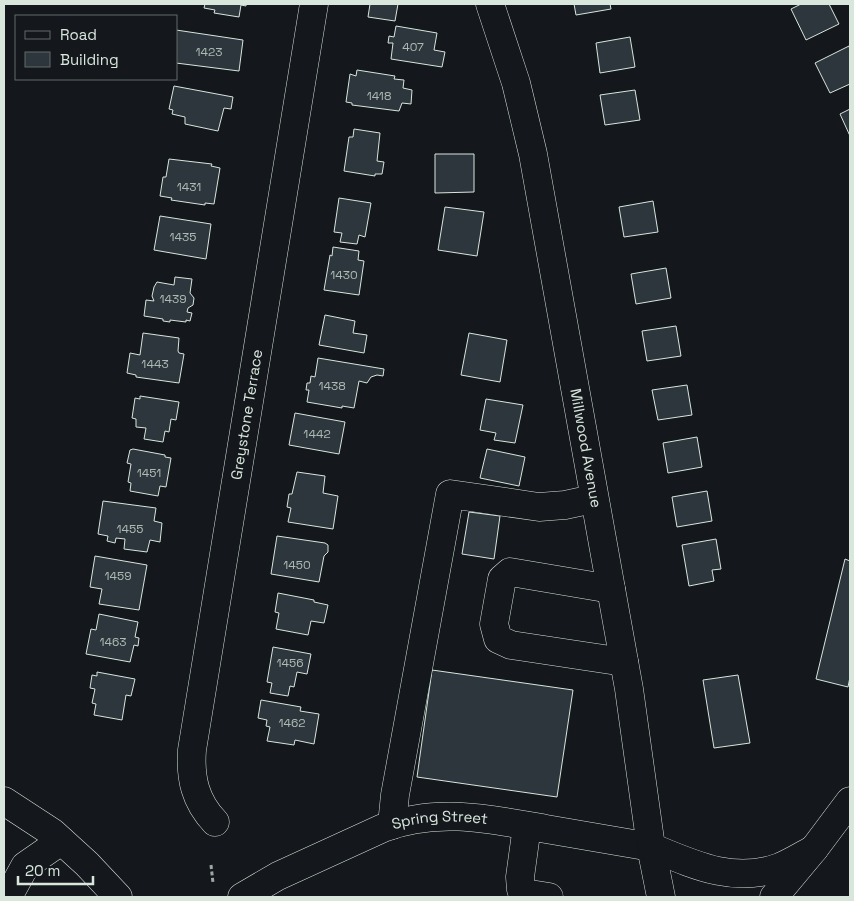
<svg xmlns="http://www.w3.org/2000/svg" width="854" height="901" font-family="'Space Grotesk',sans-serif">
	<rect width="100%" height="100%" fill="#14181c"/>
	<g fill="#2c363c" stroke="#d8e6dc">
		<polygon points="205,4 246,4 246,6 241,5 239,17 214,13 215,10 204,8"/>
		<polygon points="370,4 398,4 395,21 368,17"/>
		<polygon points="574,4 610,4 611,9 576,15"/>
		<polygon points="801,4 829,4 839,24 806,40 791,9"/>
		<polygon points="396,26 437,33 434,50 445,52 442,67 391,59 393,43 388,43 389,36 394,37"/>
		<polygon points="176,30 243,40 239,71 176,63"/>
		<polygon points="630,37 635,67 600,73 596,43"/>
		<polygon points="849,46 850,50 850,84 830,93 815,63"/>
		<polygon points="357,70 395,76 394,79 404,80 403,88 412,90 411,104 402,103 399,111 352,105 352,103 346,102 350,74 356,76"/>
		<polygon points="174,86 233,97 231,109 224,108 218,131 185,124 185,117 172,114 173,110 169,109"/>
		<polygon points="635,90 640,120 605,125 600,95"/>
		<polygon points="850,109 850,136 840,114"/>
		<polygon points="354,129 380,133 377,161 384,162 382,174 375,174 375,176 344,171 349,137 353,137"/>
		<polygon points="435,154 474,154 474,192 435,193"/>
		<polygon points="169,159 212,164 211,166 220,168 214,204 205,203 205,205 171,200 172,198 160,196 163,177 166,177"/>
		<polygon points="339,198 371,203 365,237 359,235 357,244 340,242 342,233 334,232"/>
		<polygon points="653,201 658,232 624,237 619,207"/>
		<polygon points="445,207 484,212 477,256 438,250"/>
		<polygon points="160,216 211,224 206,259 154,250"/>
		<polygon points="333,247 359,251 358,260 364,261 359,295 324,290 330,255 332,256"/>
		<polygon points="666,268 671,298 636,304 631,274"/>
		<polygon points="175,277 192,279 190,293 194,298 193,305 188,308 187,312 192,313 190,321 186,320 186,322 170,320 170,322 163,321 163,319 144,316 146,300 154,301 152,296 154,287 157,282 174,285"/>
		<polygon points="325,315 355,321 353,333 367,335 364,353 319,345"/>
		<polygon points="676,326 681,356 647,361 642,331"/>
		<polygon points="143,333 179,338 178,351 179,353 184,354 179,383 136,377 136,375 127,373 130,353 140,355"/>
		<polygon points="469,333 507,340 500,382 461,375"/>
		<polygon points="318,358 384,369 383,376 377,375 371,377 367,383 359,381 354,408 342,406 342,408 307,402 309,390 306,390 307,383 310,383 311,376 315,377"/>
		<polygon points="687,385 692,415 658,420 652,390"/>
		<polygon points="140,396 179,402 176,420 171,419 169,432 165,431 163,442 144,439 146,428 136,427 136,419 132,418 135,398 140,399"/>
		<polygon points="486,399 523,405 515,443 494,440 496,433 480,430"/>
		<polygon points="295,413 345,422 339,454 289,445"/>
		<polygon points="697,437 702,467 668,473 663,443"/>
		<polygon points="133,449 165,455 165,457 171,458 166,487 160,486 158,496 130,491 131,483 128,482 131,464 127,463 130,450"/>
		<polygon points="487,449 525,457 519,486 480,478"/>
		<polygon points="297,472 325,476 323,493 338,496 333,529 288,522 291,508 287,507 289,494 292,494"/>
		<polygon points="707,491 712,521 677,527 672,497"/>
		<polygon points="103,501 156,508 154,521 162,523 160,542 150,540 147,552 124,549 125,539 116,538 115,543 107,541 108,536 98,534"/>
		<polygon points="469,512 500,516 494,559 462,554"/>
		<polygon points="277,536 325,543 328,545 328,552 324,556 319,582 271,574"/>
		<polygon points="716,539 721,569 712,570 714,581 689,586 682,545"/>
		<polygon points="95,556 147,565 139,610 99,604 102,589 90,587"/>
		<polygon points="845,559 850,561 850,677 848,687 816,679"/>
		<polygon points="278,593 314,600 314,602 328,605 324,623 311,621 308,635 276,629 279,613 275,612"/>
		<polygon points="99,614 138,622 135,637 139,638 138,646 134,645 130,662 86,654 91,629 96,630"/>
		<polygon points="273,647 311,654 307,674 297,672 294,687 290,686 288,696 270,693 272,683 267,682"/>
		<polygon points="432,670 573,690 557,797 417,777"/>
		<polygon points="97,672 135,679 131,696 126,695 122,720 94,715 96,704 92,703 95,689 90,688 92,675 97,676"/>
		<polygon points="738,675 750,743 714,748 703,680"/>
		<polygon points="261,700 301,707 300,711 319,714 314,744 295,740 294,745 267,741 270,727 266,726 267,720 258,718"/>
	</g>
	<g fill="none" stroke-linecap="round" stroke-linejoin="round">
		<defs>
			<g id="minor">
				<polyline points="611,589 510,572 502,579 494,624 498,639 511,645 624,662"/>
				<polyline points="4,801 53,833 87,864 118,897"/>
				<path id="s1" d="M215,822C195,801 190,778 192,750L314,4"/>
				<polyline points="392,825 395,795 450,494 539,507 565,505 593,499"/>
				<polyline points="527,826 520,877 521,890 524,893 549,897"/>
				<polyline points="8,897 25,866 61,841"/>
				<path id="s2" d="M242,897L278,876L383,828C437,807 491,819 546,829C581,835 616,841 651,847"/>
			</g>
			<g id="major">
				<path id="s3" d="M490,4L516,83L533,154L629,689L651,847L661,897"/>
				<path d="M651,847C694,865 734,884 780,867C792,862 803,855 814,849"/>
				<polyline points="774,897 814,849 850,801"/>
			</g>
		</defs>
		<use href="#minor" stroke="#d8e6dc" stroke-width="29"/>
		<use href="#major" stroke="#d8e6dc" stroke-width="29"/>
		<polyline stroke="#9da8a2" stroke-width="3" stroke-dasharray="4 2.5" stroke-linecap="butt" points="211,865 213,883"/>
		<use href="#minor" stroke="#14181c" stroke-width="28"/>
		<use href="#major" stroke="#14181c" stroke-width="28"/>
	</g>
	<g text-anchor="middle" stroke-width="4" stroke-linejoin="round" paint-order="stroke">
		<g font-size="12" fill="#adbab4">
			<text x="413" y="51">407</text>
			<text x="209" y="56">1423</text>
			<text x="379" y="100">1418</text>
			<text x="189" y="191">1431</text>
			<text x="183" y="241">1435</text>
			<text x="344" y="279">1430</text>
			<text x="173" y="303">1439</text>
			<text x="155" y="368">1443</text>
			<text x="332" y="390">1438</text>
			<text x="317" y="438">1442</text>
			<text x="149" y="477">1451</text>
			<text x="130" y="533">1455</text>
			<text x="297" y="569">1450</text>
			<text x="118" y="580">1459</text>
			<text x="113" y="646">1463</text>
			<text x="290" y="667">1456</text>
			<text x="292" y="727">1462</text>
		</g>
		<g font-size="15" fill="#d8e6dc" stroke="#14181c">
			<text dy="5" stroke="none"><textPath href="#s1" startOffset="418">Greystone Terrace</textPath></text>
			<text dy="5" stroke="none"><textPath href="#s3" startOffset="455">Millwood Avenue</textPath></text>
			<text dy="5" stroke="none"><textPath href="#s2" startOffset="215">Spring Street</textPath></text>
		</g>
	</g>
	<rect width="854" height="901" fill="none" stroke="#d8e6dc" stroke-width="10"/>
	<rect x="15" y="15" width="162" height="65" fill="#14181c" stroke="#626a69"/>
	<rect x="25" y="31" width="25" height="8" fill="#14181c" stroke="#626a69"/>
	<text x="60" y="40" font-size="15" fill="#d8e6dc">Road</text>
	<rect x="25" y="52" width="25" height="15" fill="#2c363c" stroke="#626a69"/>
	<text x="60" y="65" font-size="15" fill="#d8e6dc">Building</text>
	<path d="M18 876v8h75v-8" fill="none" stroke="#d8e6dc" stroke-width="2.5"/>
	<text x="25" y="876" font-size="15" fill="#d8e6dc" stroke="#14181c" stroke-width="4" paint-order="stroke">20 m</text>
</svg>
